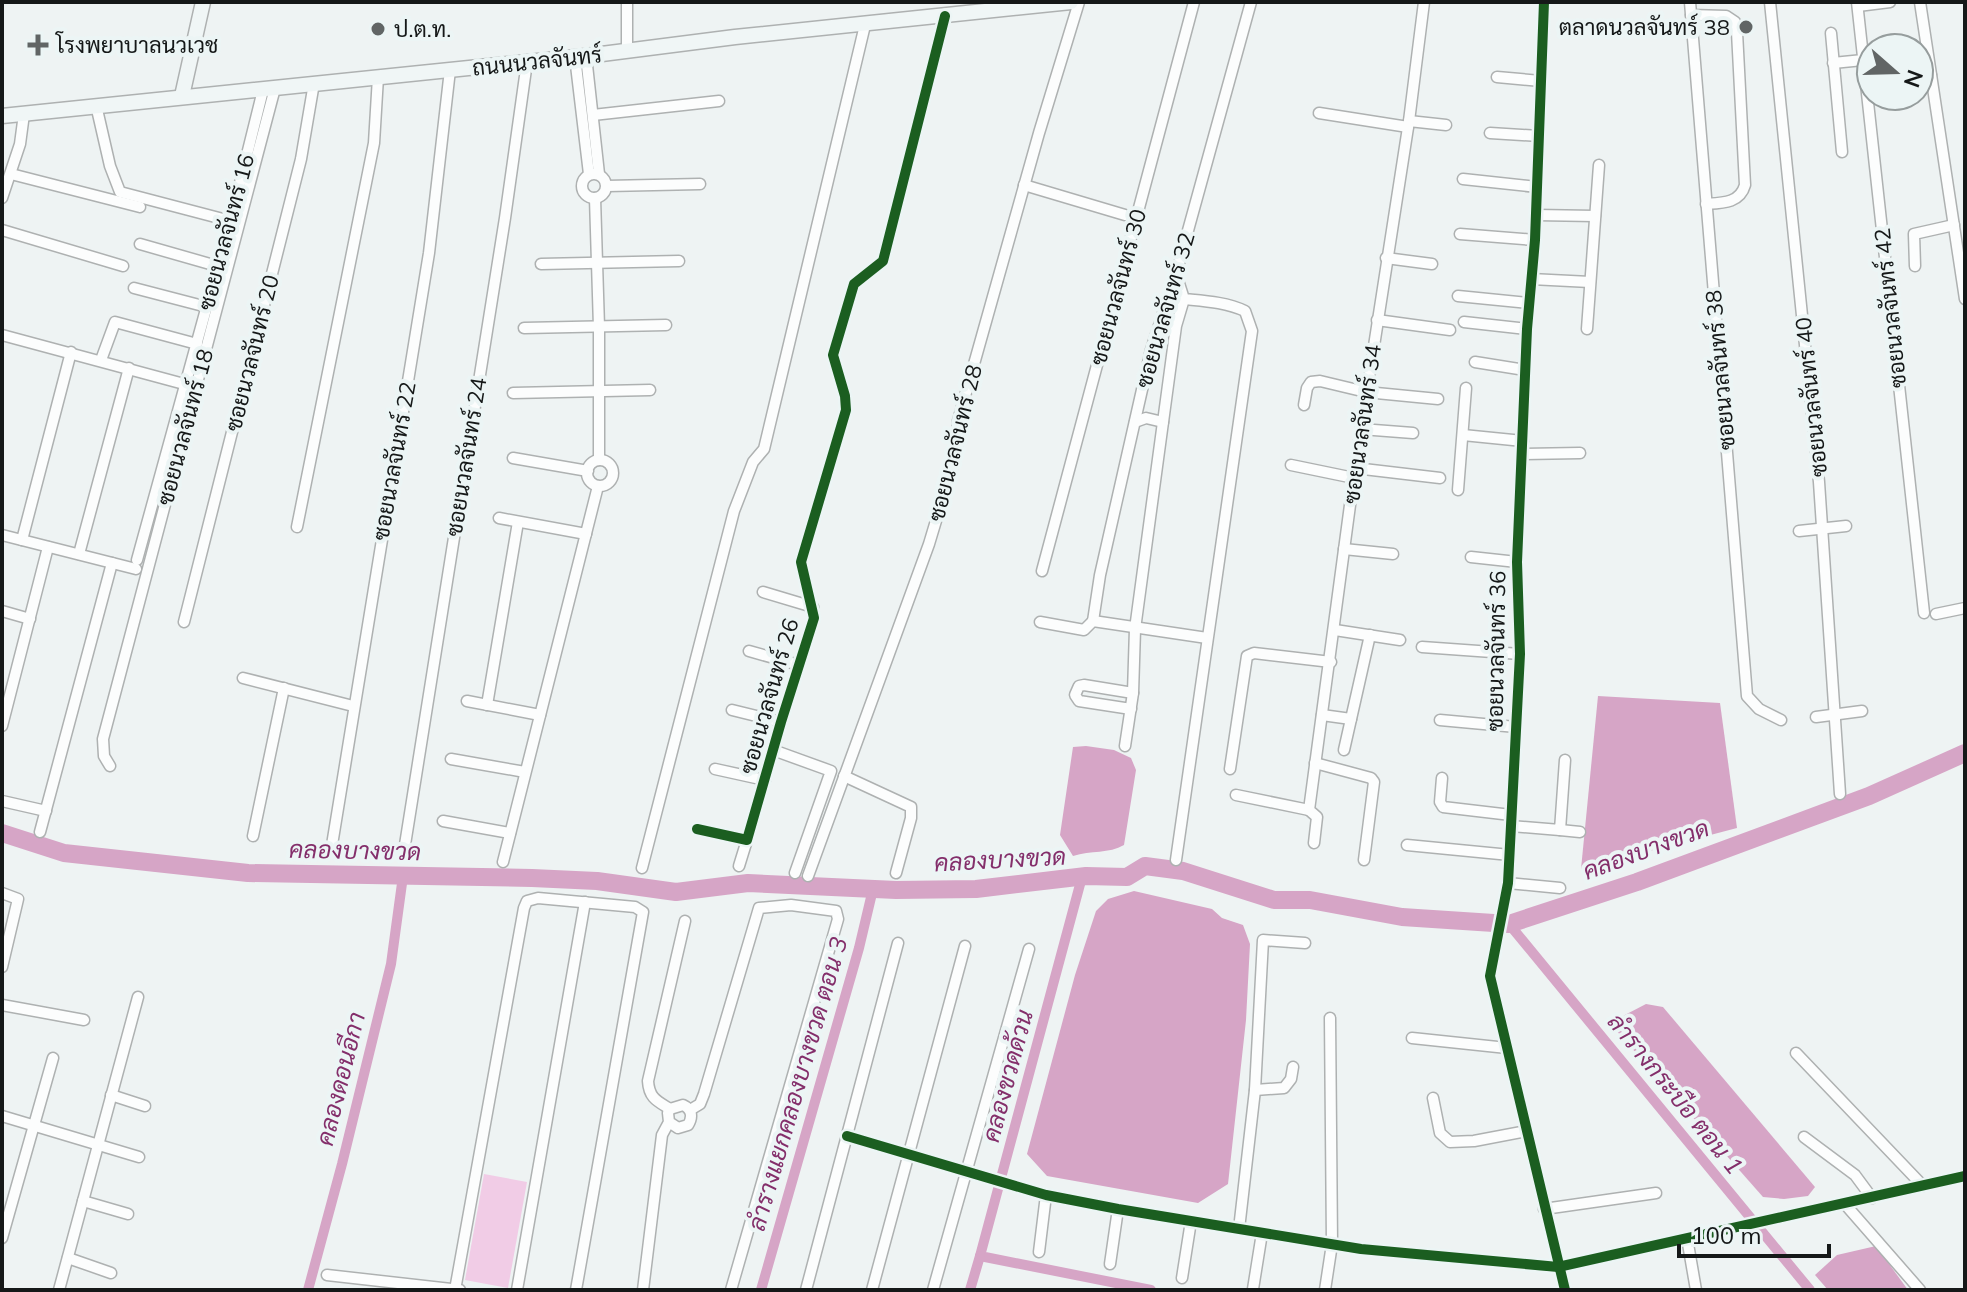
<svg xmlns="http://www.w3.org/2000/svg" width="1967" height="1292" font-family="Mulish,Sarabun,sans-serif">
	<rect width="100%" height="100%" fill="#eef3f3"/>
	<polygon fill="#f1cce6" points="484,1174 527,1182 508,1288 465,1280"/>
	<g fill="#d6a5c6">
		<polygon points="1598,696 1720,703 1737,828 1581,869"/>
		<path d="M1086,746L1114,750L1131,758L1136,770L1124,845C1109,854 1091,850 1073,856L1060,835L1073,747Z"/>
		<polygon points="1134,891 1212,909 1222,918 1243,925 1250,944 1246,1020 1228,1184 1198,1203 1047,1176 1027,1154 1075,975 1096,911 1108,899"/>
		<polygon points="1646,1004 1663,1007 1815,1187 1808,1196 1784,1199 1763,1197 1615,1029 1619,1018"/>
		<polygon points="1876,1246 1908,1290 1828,1290 1815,1275 1837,1255"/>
	</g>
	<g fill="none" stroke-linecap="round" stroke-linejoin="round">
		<g stroke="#d6a5c6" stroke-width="10">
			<polyline points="1082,877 980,1256 1151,1290"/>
			<polyline points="1509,924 1810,1290"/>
			<polyline points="308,1290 342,1164 391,964 403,876"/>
			<polyline points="761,1290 859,948 873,889"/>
			<polyline points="970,1290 980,1256"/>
		</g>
		<polyline stroke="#d6a5c6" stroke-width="18" points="2,833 64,853 248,873 532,878 597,881 676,892 748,883 896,890 976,889 1086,876 1127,877 1145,866 1183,871 1274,900 1310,900 1402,917 1509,924 1637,882 1869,796 1965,753"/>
		<defs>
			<g id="street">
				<polyline points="627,2 627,51"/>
				<polyline points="1544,2 1535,240 1527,329 1517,562 1520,654 1508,883 1490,976 1565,1290"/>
				<polyline points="1690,2 1747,696 1759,709 1781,720"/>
				<polyline points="1770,2 1819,482 1840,794"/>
				<polyline points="1857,2 1924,613"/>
				<polyline points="1920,2 1965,299"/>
				<polyline points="1858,6 1890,2"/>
				<path d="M1691,15L1726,16L1735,22L1737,32L1745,185C1740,203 1723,203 1706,204"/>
				<polyline points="1831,33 1842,152"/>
				<polyline points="586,56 599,174"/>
				<polyline points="575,57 589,174"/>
				<polyline points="1833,63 1863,60"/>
				<polyline points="1497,77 1541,81"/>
				<polyline points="1919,77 1931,75"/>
				<polyline points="96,105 110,166 120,192 223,219"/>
				<polyline points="1319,113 1408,127"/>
				<polyline points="593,115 719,101"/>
				<polyline points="1409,121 1446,125"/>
				<polyline points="1490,133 1539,136"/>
				<circle cx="594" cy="186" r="12"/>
				<polyline points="11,174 140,207"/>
				<polyline points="1463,179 1537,187"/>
				<polyline points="1024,185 1125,215"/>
				<polyline points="607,186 700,184"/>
				<polyline points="2,198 20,144 24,114"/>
				<polyline points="595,198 599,327 599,460"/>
				<polyline points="1536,215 1595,216"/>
				<polyline points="2,230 123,266"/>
				<polyline points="1460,234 1535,240"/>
				<polyline points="140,244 217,266"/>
				<polyline points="1386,258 1432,264"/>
				<polyline points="541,264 679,261"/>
				<polyline points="1915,266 1914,234 1954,225"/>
				<path d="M1176,274L1184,299C1204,301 1226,302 1245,311L1252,331L1176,860"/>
				<polyline points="1531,279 1590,282"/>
				<polyline points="134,288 207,307"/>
				<polyline points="1458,296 1529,303"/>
				<polyline points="1377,320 1450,330"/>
				<polyline points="1464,322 1527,329"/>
				<polyline points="524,328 666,325"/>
				<polyline points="1587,329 1599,165"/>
				<polyline points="2,335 184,384"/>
				<polyline points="101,360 115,322 197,344"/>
				<polyline points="1475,362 1525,370"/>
				<polyline points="513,393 650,390"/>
				<polyline points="1304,405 1307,388 1311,382 1320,381 1366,392 1438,399"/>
				<polyline points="1135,422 1146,418 1163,422"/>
				<polyline points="1361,429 1413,433"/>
				<polyline points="1463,435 1523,441"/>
				<polyline points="1522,454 1580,453"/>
				<polyline points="513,458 588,471"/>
				<circle cx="600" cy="473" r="13"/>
				<polyline points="1291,465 1354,478"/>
				<polyline points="1355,468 1440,478"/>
				<polyline points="1458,490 1466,388"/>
				<polyline points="499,518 586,534"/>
				<polyline points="297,527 374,143 378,77"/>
				<polyline points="1799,531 1846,526"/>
				<polyline points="2,535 136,569"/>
				<polyline points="22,540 71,352"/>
				<polyline points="1344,549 1393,554"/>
				<polyline points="79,554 129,368"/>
				<polyline points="1471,557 1517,562"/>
				<polyline points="137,560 233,211 263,90"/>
				<polyline points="1042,571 1194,2"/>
				<polyline points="763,592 813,607"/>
				<polyline points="2,611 30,619"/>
				<polyline points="1936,614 1965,608"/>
				<polyline points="1093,621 1100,575 1151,350 1176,274 1251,2"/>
				<polyline points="184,622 301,159 314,83"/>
				<polyline points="1040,622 1084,630 1093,621 1207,638"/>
				<polyline points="1335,630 1400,640"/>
				<polyline points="1422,647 1520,654"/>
				<polyline points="749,651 799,665"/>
				<polyline points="243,678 353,706"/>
				<polyline points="467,701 540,715"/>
				<polyline points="487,705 518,522"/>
				<polyline points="1131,709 1079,701 1075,695 1079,686 1084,685 1133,693"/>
				<polyline points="732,710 781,722"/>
				<polyline points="1322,715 1351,719"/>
				<polyline points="1816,717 1862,711"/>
				<polyline points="1440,720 1516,727"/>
				<polyline points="2,726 48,547"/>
				<polyline points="1125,746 1133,693 1135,629 1176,326 1184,299"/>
				<polyline points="773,750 831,771 795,873"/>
				<polyline points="1344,750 1370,635"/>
				<polyline points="451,759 525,772"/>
				<polyline points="1315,763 1371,778 1374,782 1364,860"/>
				<polyline points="110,766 104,756 103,739 275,88"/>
				<polyline points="715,769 765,780"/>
				<polyline points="1230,769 1247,656 1254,653 1331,662"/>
				<polyline points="844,776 911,807 911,818 896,873"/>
				<polyline points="1442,778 1440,802 1443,807 1511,815"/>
				<polyline points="1236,795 1309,810"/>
				<polyline points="2,801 46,811"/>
				<polyline points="443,821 510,833"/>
				<polyline points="1511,826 1560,830 1565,760"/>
				<polyline points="697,829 747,840 781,722 814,618 801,562 846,410 845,396 833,355 854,284 883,261 945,16"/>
				<polyline points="1560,830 1580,832"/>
				<polyline points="40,832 112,563"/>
				<polyline points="253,836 284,688"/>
				<polyline points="1314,843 1317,817 1309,810 1355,468 1409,121 1424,2"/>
				<polyline points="1407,845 1510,855"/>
				<polyline points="331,851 429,253 450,70"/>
				<polyline points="404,851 505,218 527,62"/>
				<polyline points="503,862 598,486"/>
				<polyline points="739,866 747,840"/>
				<polyline points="642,868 734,511 753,462 764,449 865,25"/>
				<polyline points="808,876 929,544 957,451 958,421 1039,133 1079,2"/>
				<polyline points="1508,883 1560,888"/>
				<polyline points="2,893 18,899 2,967"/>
				<polyline points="2,1005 84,1020"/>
				<polyline points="1412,1038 1507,1048"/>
				<polyline points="1796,1053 1923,1186"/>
				<polyline points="1255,1090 1284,1088 1291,1079 1293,1067"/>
				<polyline points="111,1095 145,1106"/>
				<polyline points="1433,1098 1440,1133 1450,1142 1474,1141 1527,1131"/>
				<path d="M670,1109C657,1101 649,1098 648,1081L685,921"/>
				<polyline points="690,1110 700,1104 704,1094 759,908 791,905 836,911 838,919 731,1290"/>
				<polyline points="2,1116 139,1157"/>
				<polyline points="847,1136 1046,1195 1118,1209 1361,1249 1558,1267 1965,1176"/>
				<polyline points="1804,1137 1855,1175 1872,1198"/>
				<polyline points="83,1201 128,1214"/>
				<polyline points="1844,1203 1920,1290"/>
				<polyline points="1544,1209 1656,1193"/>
				<polyline points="1239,1229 1255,1090 1263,940 1305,943"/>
				<polyline points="2,1238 53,1058"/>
				<polyline points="1687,1238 1696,1290"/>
				<polyline points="1039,1252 1046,1195"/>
				<polyline points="68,1258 111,1273"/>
				<polyline points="1110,1264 1118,1209"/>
				<polyline points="327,1275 460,1290"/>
				<polyline points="1182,1278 1191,1221"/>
				<polyline points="1253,1289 1262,1233"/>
				<polyline points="59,1290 138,997"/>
				<polyline points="455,1290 524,908 527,901 538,898 635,907 643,912 576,1290"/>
				<polyline points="517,1290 585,902"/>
				<path d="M643,1290L662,1135L669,1122L668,1113L670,1109L683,1105C692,1109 693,1117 688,1125L678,1128L669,1122"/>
				<polyline points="806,1290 898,943"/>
				<polyline points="872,1290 965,946"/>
				<polyline points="933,1290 1029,949"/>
				<polyline points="1325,1290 1332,1244 1330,1018"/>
			</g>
			<g id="secondary">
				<polyline points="182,96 203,2"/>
				<polyline points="2,116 586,56 735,37 1071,2"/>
			</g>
		</defs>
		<use href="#street" stroke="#aeb1b1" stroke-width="13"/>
		<use href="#secondary" stroke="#aeb1b1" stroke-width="17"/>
		<use href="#street" stroke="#fcfdfd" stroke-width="10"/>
		<use href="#secondary" stroke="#f0f6f6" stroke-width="14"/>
		<defs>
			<g id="cycleway">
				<polyline points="1544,2 1535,240 1527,329 1517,562 1520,654 1508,883 1490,976 1565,1290"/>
				<polyline points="697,829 747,840 781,722 814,618 801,562 846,410 845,396 833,355 854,284 883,261 945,16"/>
				<polyline points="847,1136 1046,1195 1118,1209 1361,1249 1558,1267 1965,1176"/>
			</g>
		</defs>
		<use href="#cycleway" stroke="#ecf5f5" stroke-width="15"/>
		<use href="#cycleway" stroke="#1b5e20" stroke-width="10"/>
	</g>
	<g fill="#616565" stroke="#ecf5f5" stroke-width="3">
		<circle cx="1746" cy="27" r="8"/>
		<circle cx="378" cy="29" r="8"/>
		<path d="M34 33h8v8h8v8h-8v8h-8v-8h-8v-8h8z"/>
	</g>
	<g text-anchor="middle" stroke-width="8" stroke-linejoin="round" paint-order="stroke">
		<g font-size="22" fill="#151818" stroke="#ecf5f5" text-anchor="start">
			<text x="1730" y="35" text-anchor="end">ตลาดนวลจันทร์ 38</text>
			<text x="394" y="37">ป.ต.ท.</text>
			<text x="56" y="53">โรงพยาบาลนวเวช</text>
		</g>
		<g font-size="22" fill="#151818" stroke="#ecf5f5">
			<text transform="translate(537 61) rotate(-6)" y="8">ถนนนวลจันทร์</text>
			<text transform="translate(226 232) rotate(-75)" y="8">ซอยนวลจันทร์ 16</text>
			<text transform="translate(1118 287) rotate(-75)" y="8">ซอยนวลจันทร์ 30</text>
			<text transform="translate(1890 308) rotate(-96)" y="8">ซอยนวลจันทร์ 42</text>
			<text transform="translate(1165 310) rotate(-74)" y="8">ซอยนวลจันทร์ 32</text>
			<text transform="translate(252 353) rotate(-76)" y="8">ซอยนวลจันทร์ 20</text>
			<text transform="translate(1720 370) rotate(-95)" y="8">ซอยนวลจันทร์ 38</text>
			<text transform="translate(1811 397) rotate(-96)" y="8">ซอยนวลจันทร์ 40</text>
			<text transform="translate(1362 424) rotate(-82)" y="8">ซอยนวลจันทร์ 34</text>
			<text transform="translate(185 427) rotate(-75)" y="8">ซอยนวลจันทร์ 18</text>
			<text transform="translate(955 443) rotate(-76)" y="8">ซอยนวลจันทร์ 28</text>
			<text transform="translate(466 457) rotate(-81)" y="8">ซอยนวลจันทร์ 24</text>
			<text transform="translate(394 461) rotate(-80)" y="8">ซอยนวลจันทร์ 22</text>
			<text transform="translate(1496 651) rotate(-89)" y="8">ซอยนวลจันทร์ 36</text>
			<text transform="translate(769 696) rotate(-74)" y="8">ซอยนวลจันทร์ 26</text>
		</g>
		<g font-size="24" font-style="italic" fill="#842f6b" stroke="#ecf5f5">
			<text transform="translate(1646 850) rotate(-20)" y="8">คลองบางขวด</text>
			<text transform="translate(355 851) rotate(1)" y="8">คลองบางขวด</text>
			<text transform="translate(1000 860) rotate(-3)" y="8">คลองบางขวด</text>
			<text transform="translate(1008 1076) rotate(-75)" y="8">คลองขวดด้วน</text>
			<text transform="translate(341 1079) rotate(-76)" y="8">คลองดอนอีกา</text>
			<text transform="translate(798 1084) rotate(-74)" y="8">ลำรางแยกคลองบางขวด ตอน 3</text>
			<text transform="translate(1675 1094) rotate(51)" y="8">ลำรางกระบือ ตอน 1</text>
		</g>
	</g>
	<rect width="1967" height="1292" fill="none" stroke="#151818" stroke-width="8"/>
	<g transform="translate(1895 72) rotate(110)"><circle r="38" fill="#ecf5f5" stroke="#969d9d" stroke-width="2"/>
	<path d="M0-6L14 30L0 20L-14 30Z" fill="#616565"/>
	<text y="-12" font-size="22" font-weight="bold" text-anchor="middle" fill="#151818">N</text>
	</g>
	<path d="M1679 1244v12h150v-12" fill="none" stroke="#151818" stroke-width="4"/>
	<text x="1691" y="1244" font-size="24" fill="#151818" stroke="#ecf5f5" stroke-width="6" paint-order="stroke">100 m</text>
</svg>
